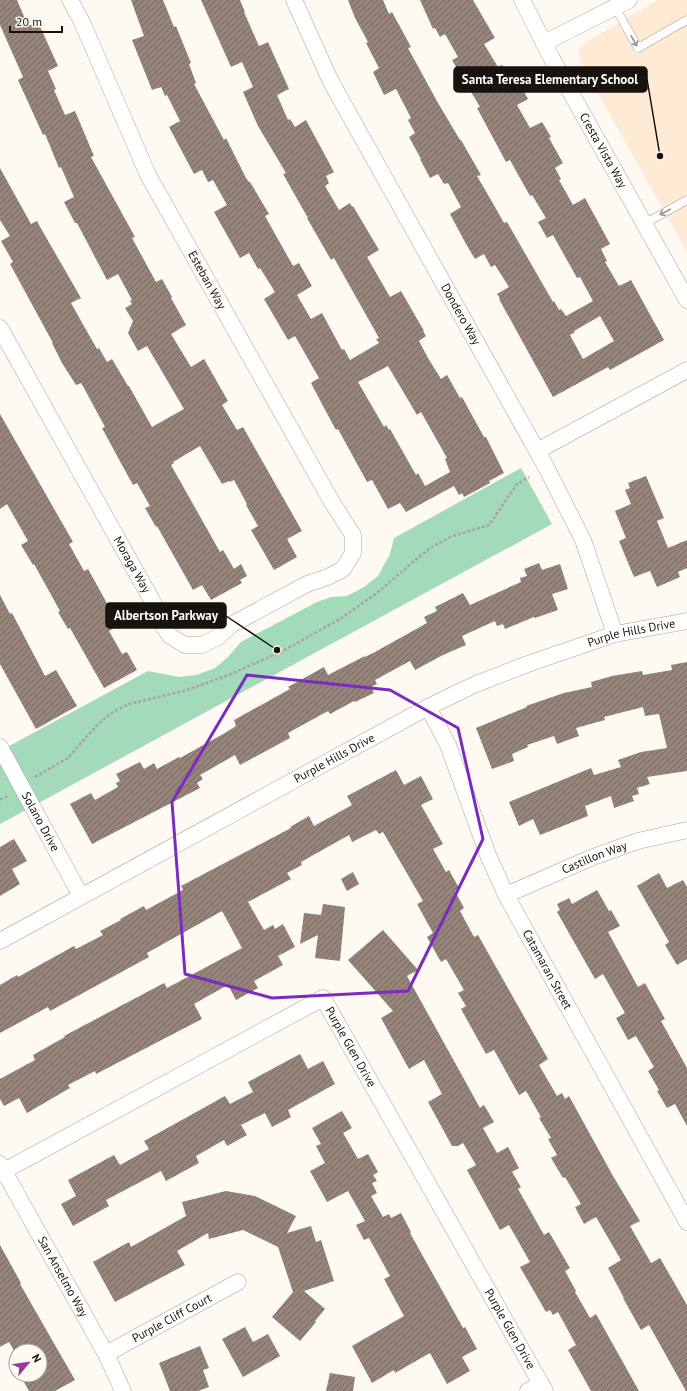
<svg xmlns="http://www.w3.org/2000/svg" width="687" height="1391" font-family="'PT Sans',sans-serif">
	<defs>
		<pattern id="building-hatch" width="6" height="6" patternUnits="userSpaceOnUse"><rect width="6" height="6" fill="#95847a"/><path d="M-1 1l2-2M0 6l6-6M5 7l2-2" fill="none" stroke="#796b62"/></pattern>
	</defs>
	<rect width="100%" height="100%" fill="#fff9f3"/>
	<polygon fill="#feead5" points="658,0 687,0 687,252 580,61 579,50 585,43"/>
	<polygon fill="#a2daba" points="521,468 552,524 0,824 0,751 148,671 179,677 196,675 215,668 228,657 241,642 317,602 331,597 347,596 364,587 378,576 390,554 394,538"/>
	<g fill="url(#building-hatch)" fill-rule="evenodd">
		<polygon points="0,0 17,0 28,26 38,22 58,66 48,71 56,89 54,90 65,115 75,111 94,156 91,157 135,237 132,238 156,282 162,279 172,297 171,298 186,325 171,334 191,367 204,359 228,401 222,405 237,430 243,427 302,531 287,539 297,557 274,570 251,530 258,526 246,505 247,504 234,480 230,482 229,481 222,484 200,446 173,462 174,463 171,465 220,552 223,550 234,569 241,564 247,576 240,580 242,583 211,600 202,585 193,590 157,526 156,527 145,508 150,506 137,483 133,485 122,465 102,428 105,427 84,388 81,383 76,385 62,363 52,343 53,343 10,264 13,262 1,241 10,236 0,220 0,168 31,224 37,221 39,225 81,298 71,303 85,328 97,349 99,348 107,362 112,359 128,386 129,386 152,427 184,409 147,346 138,351 128,333 133,321 125,308 132,304 130,301 132,300 118,274 107,280 77,223 75,223 64,202 74,197 61,167 59,168 45,134 43,135 18,80 23,77 0,25"/>
		<path d="M131,0H163L174,27L176,26L191,63L189,64L196,83L194,84L224,140L226,138L246,178L249,182H250L269,214L265,216L293,266L299,263L312,286L297,295L311,319L322,313L342,350L344,349L350,360L379,343L376,339L379,338L334,258L331,260L307,218H308L283,174L286,173L258,126L243,92L253,87L242,62L231,67L201,0H240L245,12H244L259,46L268,42L289,89L277,95L288,120L290,119L295,127L306,120L334,172L326,176L329,183L325,186L339,210L350,203L352,207L353,206L379,250L367,257L390,297L401,291L424,331H423L426,336L419,341L428,358L441,379L447,375L460,398L462,397L484,437H486L504,473L489,481L490,483L464,497L462,493L459,495L454,486L406,512L400,503L388,509L372,480L367,482L338,429L336,430L323,406L311,383L319,378L295,336L288,340L264,299L275,292L260,268L258,269L249,253L240,258L214,212L227,205L213,180L208,182L202,170L194,174L169,127L180,121L167,95L165,96L161,87L152,90L132,40L144,36ZM388,366L417,415L421,412L447,458L445,459L450,472L425,486L418,473L416,475L390,429L389,430L386,425L384,427L358,382Z"/>
		<path d="M348,0H383L389,14L392,12L411,47L408,48L438,103L460,140H461L481,175L477,176L495,207L504,223L507,222L553,302L554,301L559,310L561,309L566,316L593,301L580,277L577,278L553,235L547,238L538,222L546,218L532,195L530,196L510,160L506,162L477,108L480,107L452,60L458,57L445,34L440,37L435,28L433,29L420,0H473L495,38L484,44L498,67L502,65L512,83L518,80L528,99L517,105L530,128L542,122L551,137L549,138L563,163L555,168L561,179L559,180L573,205L585,198L610,244L601,249L607,261L605,262L619,286L631,280L664,340L610,370L608,367L553,397L499,299L500,298L497,294L509,287L495,265L491,267L484,254L475,259L466,244L450,214L461,207L448,183L444,184L438,174L430,178L420,159H421L409,137L415,133L408,120L411,118L396,89L384,95L373,72L379,68L366,43L368,42L355,18ZM600,316L614,341L583,359L570,335L575,332L574,331Z"/>
		<polygon points="0,414 73,542 69,544 84,571 88,569 119,625 109,631 122,654 127,652 137,670 104,688 70,628 68,629 58,612 60,611 34,564 33,565 21,545 28,541 7,504 0,509"/>
		<polygon points="646,476 664,518 657,521 668,548 687,540 687,568 678,572 680,577 657,587 650,571 634,577 619,541 626,538 615,511 631,504 625,490 630,488 628,483"/>
		<polygon points="539,563 542,570 560,564 568,589 552,594 558,610 535,618 534,617 505,629 503,624 497,626 495,621 462,636 466,645 443,655 415,670 410,661 375,680 377,684 371,687 374,693 355,702 354,701 330,714 328,711 288,733 290,738 240,765 235,755 200,775 203,779 197,783 200,788 92,844 70,804 91,793 95,800 118,787 116,783 120,781 116,774 140,762 144,769 154,763 157,769 179,757 180,758 225,733 236,726 234,720 290,689 288,687 324,667 328,675 365,656 365,657 375,652 427,623 424,617 437,611 435,607 463,593 470,605 521,582 520,578 527,576 524,569"/>
		<polygon points="0,595 10,614 12,613 45,676 56,670 77,706 36,729 0,664"/>
		<polygon points="687,662 687,771 647,777 650,784 637,788 639,794 632,796 634,801 614,808 611,796 585,806 588,816 540,835 533,819 519,826 509,802 591,768 594,775 621,767 618,760 641,752 667,748 659,714 645,716 643,707 604,717 605,720 576,728 579,736 557,744 554,736 527,745 528,747 512,754 514,761 492,769 476,728 527,707 526,706 564,693 592,687 591,682 612,676 642,671 643,675 672,670 671,665"/>
		<polygon points="396,770 404,785 421,776 433,799 421,805 443,844 433,849 446,872 449,870 459,888 455,891 464,908 460,911 474,937 478,935 548,1059 539,1065 557,1096 562,1093 565,1099 569,1096 613,1176 640,1221 630,1226 651,1263 660,1258 687,1305 687,1391 686,1391 649,1325 641,1330 623,1298 624,1298 608,1268 621,1260 596,1217 584,1224 575,1207 581,1204 565,1177 563,1178 551,1158 557,1155 548,1139 551,1138 539,1118 541,1117 526,1091 519,1095 494,1050 486,1054 461,1009 466,1006 458,993 464,990 446,959 441,962 427,937 433,933 417,904 423,901 383,832 379,834 376,830 352,842 349,835 301,862 302,865 287,873 291,879 248,902 264,930 273,925 275,929 283,924 295,947 278,956 283,965 254,981 258,988 236,1000 228,985 208,996 194,1004 202,1019 96,1074 95,1071 68,1085 70,1088 27,1113 19,1098 4,1106 0,1099 0,1079 35,1060 33,1055 65,1037 64,1036 164,983 167,988 242,948 222,911 147,953 149,957 50,1011 48,1007 0,1033 0,985 17,975 18,977 74,946 76,949 103,935 100,931 121,920 120,919 144,906 146,910 183,890 181,886 291,828 290,827 309,816 314,826 352,805 347,796"/>
		<polygon points="14,839 27,861 12,869 20,884 0,896 0,847"/>
		<polygon points="353,872 359,884 347,891 341,879"/>
		<polygon points="659,873 667,888 683,880 687,887 687,959 677,965 665,945 669,942 637,886"/>
		<polygon points="597,890 609,911 611,910 620,926 608,932 638,987 645,983 665,1019 661,1021 687,1068 687,1126 675,1104 667,1108 657,1091 659,1090 648,1071 654,1067 636,1036 628,1040 616,1018 625,1013 603,974 595,979 557,912 560,910 557,904 569,898 572,904"/>
		<polygon points="323,904 345,907 340,961 315,958 318,935 300,944 304,913 321,915"/>
		<polygon points="383,930 418,970 407,976 480,1108 484,1105 494,1122 483,1128 497,1153 508,1147 519,1168 512,1172 521,1187 518,1189 544,1235 549,1232 570,1268 565,1271 576,1291 575,1292 590,1318 596,1314 639,1391 591,1391 568,1350 576,1345 558,1312 553,1315 550,1310 546,1312 520,1267 530,1262 509,1225 500,1230 467,1170 476,1165 463,1143 458,1146 452,1146 428,1102 442,1094 424,1060 409,1069 381,1018 393,1011 348,960"/>
		<polygon points="300,1054 308,1069 323,1061 335,1084 288,1110 291,1117 272,1127 265,1113 241,1125 247,1135 227,1146 224,1140 196,1156 199,1163 166,1181 161,1171 106,1200 109,1206 73,1226 61,1204 76,1196 68,1180 114,1155 120,1165 149,1149 144,1141 225,1096 230,1104 253,1092 248,1082"/>
		<polygon points="342,1111 352,1128 343,1133 358,1159 368,1154 378,1172 373,1175 377,1181 372,1183 377,1193 371,1196 383,1217 389,1214 391,1218 401,1213 411,1232 410,1233 463,1328 465,1327 477,1349 462,1357 470,1371 447,1384 430,1353 395,1373 394,1370 372,1383 352,1346 404,1316 384,1279 390,1276 369,1238 364,1240 356,1225 365,1221 348,1191 327,1202 310,1171 325,1163 316,1146 321,1144 312,1128"/>
		<polygon points="226,1191 255,1196 296,1216 287,1233 311,1226 316,1242 321,1240 334,1281 304,1291 325,1309 315,1321 316,1322 300,1341 272,1317 293,1292 278,1247 243,1230 209,1239 208,1233 177,1251 185,1265 115,1302 93,1262 129,1242 131,1247 186,1216 182,1202"/>
		<polygon points="0,1245 21,1283 20,1284 75,1380 55,1391 29,1391 20,1375 40,1375 40,1351 16,1351 16,1354 9,1342 0,1347"/>
		<polygon points="245,1327 253,1342 268,1334 280,1356 243,1377 222,1339"/>
		<polygon points="200,1346 209,1368 203,1370 209,1387 198,1391 170,1391 159,1363"/>
		<polygon points="330,1373 355,1377 353,1391 326,1391"/>
	</g>
	<g fill="none" stroke-linecap="round" stroke-linejoin="round">
		<defs>
			<g id="lane">
				<polyline points="615,7 638,48 687,20"/>
				<polyline points="644,224 687,200"/>
			</g>
			<g id="street">
				<path id="s1" d="M294,0L331,82L546,467L583,540L615,634"/>
				<path id="s2" d="M522,0L552,59L687,300"/>
				<polyline points="544,43 629,0"/>
				<path id="s3" d="M0,328L154,604L160,621L170,636L185,645H202L218,637L231,625L307,584L328,577L343,569L353,553V535L333,504L148,175L82,22L70,0"/>
				<polyline points="537,451 687,370"/>
				<path id="s4" d="M428,707L448,745L488,855L506,895L687,1222"/>
				<path id="s5" d="M0,747L81,896"/>
				<path id="s6" d="M506,895L593,857L638,841L687,830"/>
				<path id="s7" d="M0,941L428,707L476,684L525,665L615,634L687,621"/>
				<path id="s8" d="M0,1164L106,1354L123,1391"/>
				<path id="s9" d="M4,1171L323,998L545,1391"/>
				<path id="s10" d="M106,1354L238,1282"/>
				<polyline points="528,1391 541,1384"/>
			</g>
		</defs>
		<use href="#lane" stroke="#afa294" stroke-width="9"/>
		<use href="#street" stroke="#afa294" stroke-width="17"/>
		<g stroke="#aaa49f" stroke-width="2.5" stroke-dasharray="3 2" stroke-linecap="butt">
			<polyline points="35,777 68,758 98,724 113,712 129,704 184,691 226,676 281,652 340,619 377,593 420,556 435,545 453,536 489,525 494,518 516,485 529,477"/>
			<polyline points="0,800 8,796"/>
		</g>
		<use href="#lane" stroke="#fff" stroke-width="8"/>
		<use href="#street" stroke="#fff" stroke-width="16"/>
	</g>
	<defs><path id="oneway-shaft" d="M-6 0H5M1.5-3L5.5 0L1.5 3" fill="none" stroke-width="1.6" stroke-linecap="round" stroke-linejoin="round"/></defs>
	<g stroke="#979593">
		<use href="#oneway-shaft" transform="translate(634 41) rotate(61)"/>
		<use href="#oneway-shaft" transform="translate(665 212) rotate(152)"/>
	</g>
	<path fill="none" stroke="#7b2cbf" stroke-width="3" stroke-linejoin="round" d="M247,675L390,690L458,728L483,839L408,991L272,998L185,974L172,802Z"/>
	<g text-anchor="middle" stroke-width="3.5" stroke-linejoin="round" paint-order="stroke">
		<g font-size="12" fill="#18130e" stroke="#fff9f3">
			<text dy="4" stroke="none"><textPath href="#s2" startOffset="171">Cresta Vista Way</textPath></text>
			<text transform="translate(207 280) rotate(61)" y="4">Esteban Way</text>
			<text dy="4" stroke="none"><textPath href="#s1" startOffset="356">Dondero Way</textPath></text>
			<text dy="4" stroke="none"><textPath href="#s3" startOffset="271">Moraga Way</textPath></text>
			<text dy="4" stroke="none"><textPath href="#s7" startOffset="705">Purple Hills Drive</textPath></text>
			<text dy="4" stroke="none"><textPath href="#s7" startOffset="381">Purple Hills Drive</textPath></text>
			<text dy="4" stroke="none"><textPath href="#s5" startOffset="85">Solano Drive</textPath></text>
			<text dy="4" stroke="none"><textPath href="#s6" startOffset="96">Castillon Way</textPath></text>
			<text dy="4" stroke="none"><textPath href="#s4" startOffset="289">Catamaran Street</textPath></text>
			<text dy="4" stroke="none"><textPath href="#s9" startOffset="419">Purple Glen Drive</textPath></text>
			<text dy="4" stroke="none"><textPath href="#s8" startOffset="129">San Anselmo Way</textPath></text>
			<text dy="4" stroke="none"><textPath href="#s10" startOffset="75">Purple Cliff Court</textPath></text>
			<text dy="4" stroke="none"><textPath href="#s9" startOffset="743">Purple Glen Drive</textPath></text>
		</g>
	</g>
	<path fill="none" stroke="#18130e" stroke-width="1.5" d="M660 156L647 79M277 650L226 616"/>
	<g fill="#18130e" stroke="#fff9f3" stroke-width="1.5">
		<circle cx="660" cy="156" r="4"/>
		<circle cx="277" cy="650" r="4"/>
	</g>
	<g fill="#18130e" stroke="#18130e" stroke-width="1.5">
		<rect x="454" y="67" width="193" height="25" rx="4"/>
		<rect x="106" y="603" width="120" height="25" rx="4"/>
	</g>
	<g font-size="13" text-anchor="middle" font-weight="bold" fill="#fff">
		<text x="550" y="84">Santa Teresa Elementary School</text>
		<text x="166" y="620">Albertson Parkway</text>
	</g>
	<g transform="translate(28 1363) rotate(61)"><circle r="19" fill="#fff9f3" stroke="#a39d97"/>
	<path d="M0-3L7 15L0 10L-7 15Z" fill="#9a379c"/>
	<text y="-6" font-size="11" font-weight="bold" text-anchor="middle" fill="#18130e">N</text>
	</g>
	<path d="M10 26v6h52v-6" fill="none" stroke="#18130e" stroke-width="2"/>
	<text x="16" y="26" font-size="12" fill="#18130e" stroke="#fff9f3" stroke-width="3" paint-order="stroke">20 m</text>
</svg>
